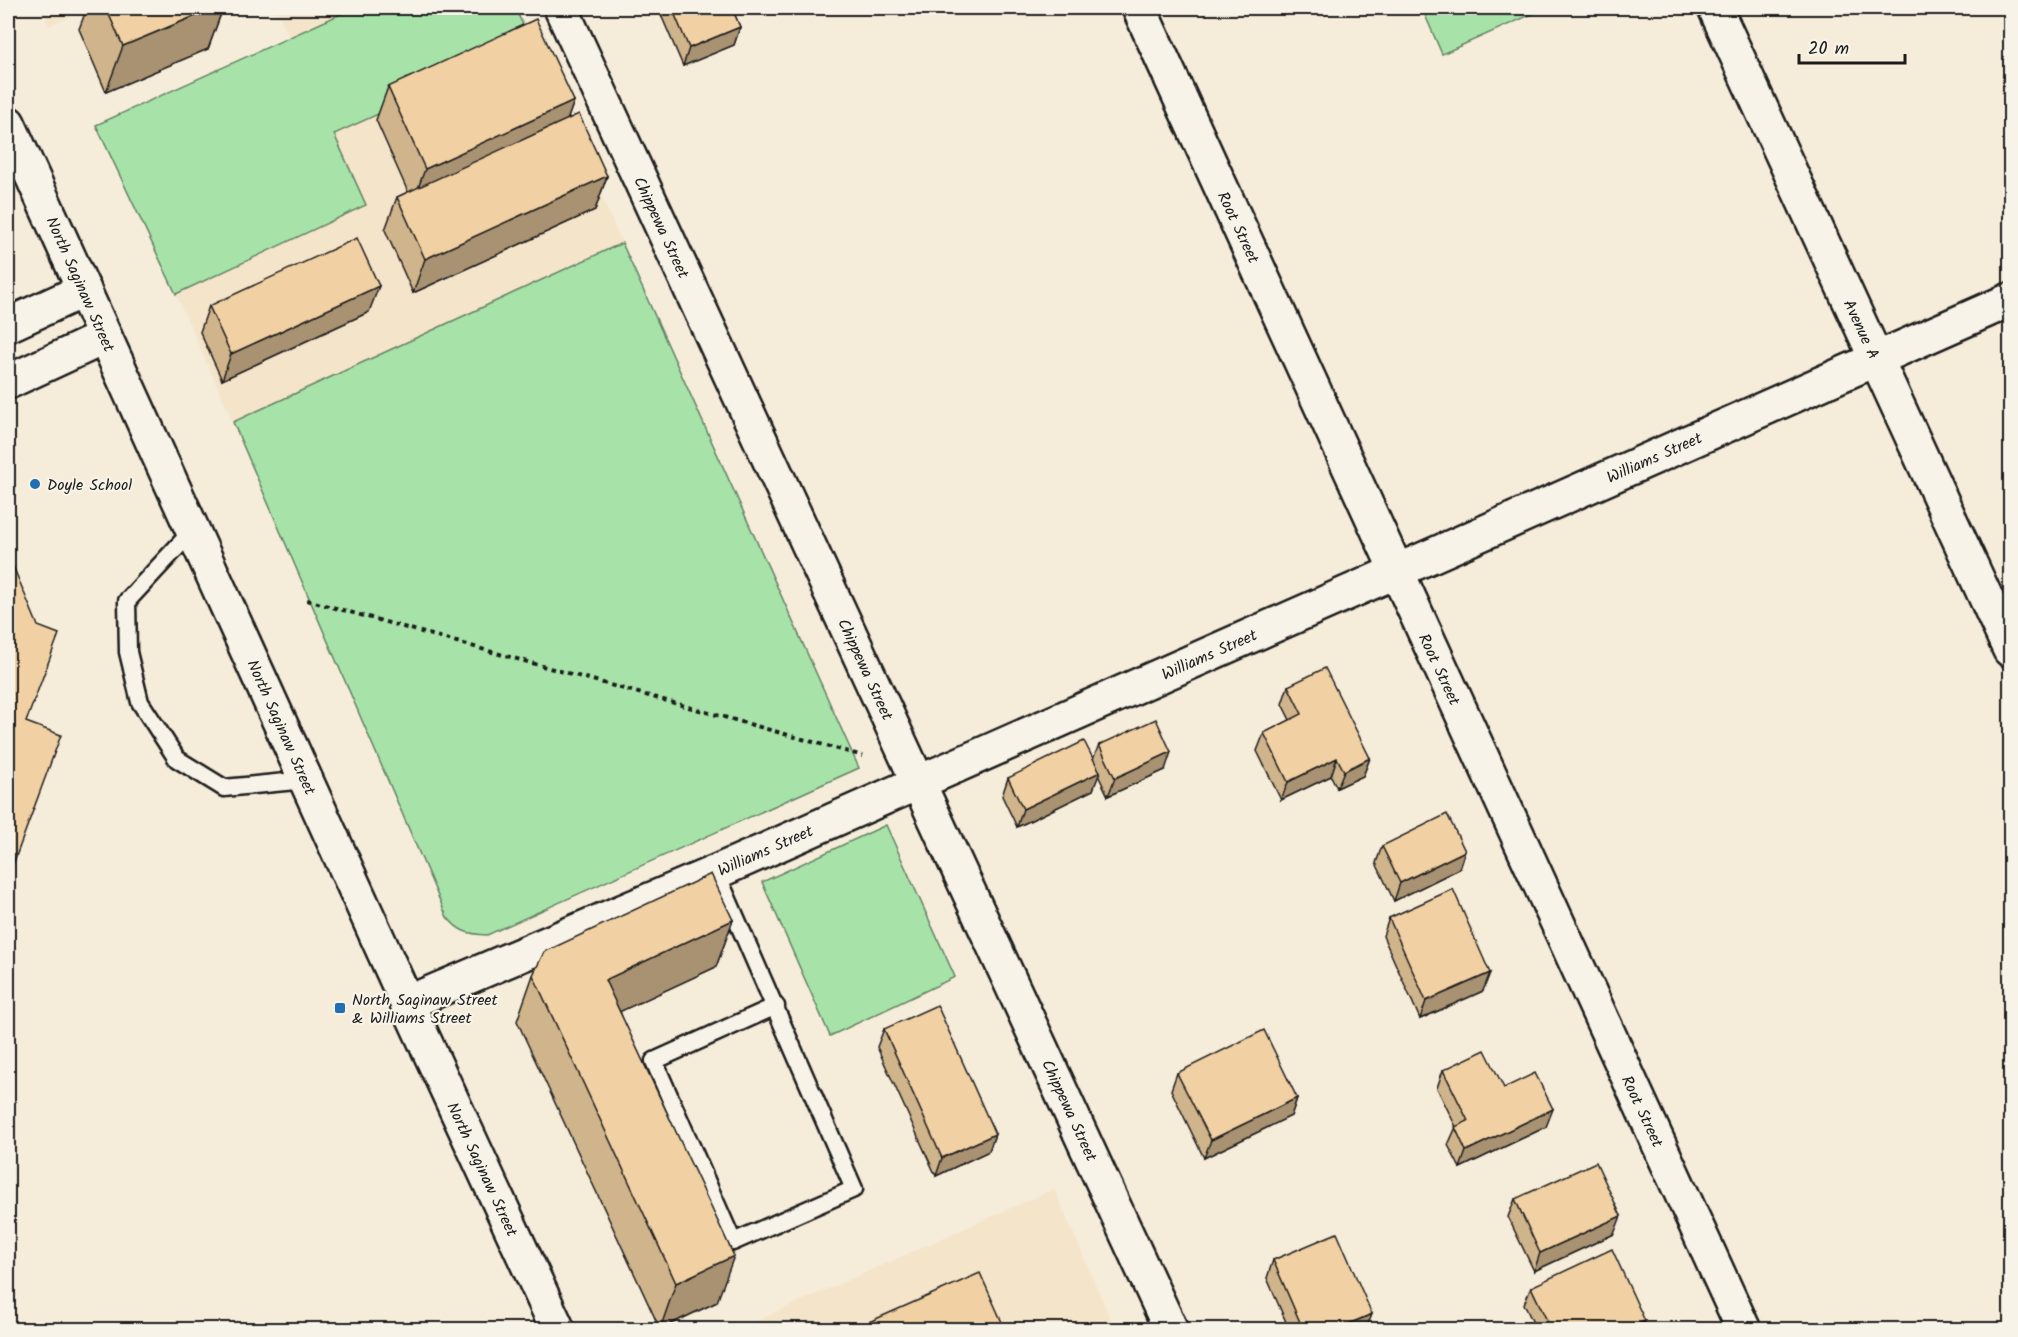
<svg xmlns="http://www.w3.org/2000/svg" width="2018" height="1337" font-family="Kalam,sans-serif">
	<rect width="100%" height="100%" fill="#f6ecda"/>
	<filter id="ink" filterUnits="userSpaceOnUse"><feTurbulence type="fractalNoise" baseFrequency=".0167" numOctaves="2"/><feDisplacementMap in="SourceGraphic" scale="12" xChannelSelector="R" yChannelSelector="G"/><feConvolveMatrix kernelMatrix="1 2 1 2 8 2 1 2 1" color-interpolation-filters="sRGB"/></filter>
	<g filter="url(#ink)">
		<g fill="#f4e4ca">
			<polygon points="41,8 89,8 49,26"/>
			<polygon points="276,8 354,8 289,37"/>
			<polygon points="532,44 622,243 233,422 176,294 366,205 333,134"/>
			<polygon points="1054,1189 1115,1329 736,1330"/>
		</g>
		<g fill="#a7e3a9" stroke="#628062" stroke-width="1.5">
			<polygon points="354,8 515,8 532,44 334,134 366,205 176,294 96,125"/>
			<polygon points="1422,8 1546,8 1442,54"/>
			<path d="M622,243L859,768L487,935C468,934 459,932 447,917L233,422Z"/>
			<polygon points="886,825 955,977 830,1036 762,882"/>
		</g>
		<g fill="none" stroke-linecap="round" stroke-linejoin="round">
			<defs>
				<g id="lane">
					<polyline points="193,530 127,601 128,652 140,702 177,759 224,788 306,780"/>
					<polyline points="716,872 854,1189 733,1242 654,1061 776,1006"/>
				</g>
				<g id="street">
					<polyline points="561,8 1171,1330"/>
					<polyline points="1139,8 1744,1330"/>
					<polyline points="1715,8 2010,650"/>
					<polyline points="8,325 84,290"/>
					<polyline points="8,382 105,337"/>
					<polyline points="407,1003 716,872 2010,300"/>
				</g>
				<polyline id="secondary" points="8,123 407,1003 558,1330"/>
			</defs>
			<use href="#lane" stroke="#1c1c1c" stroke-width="21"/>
			<use href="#street" stroke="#1c1c1c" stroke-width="38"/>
			<use href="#secondary" stroke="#1c1c1c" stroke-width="38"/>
			<polyline stroke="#1c1c1c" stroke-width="4" stroke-dasharray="4.5 4.5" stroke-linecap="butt" points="307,600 863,756"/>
			<use href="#lane" stroke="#f7f3e8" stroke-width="16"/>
			<use href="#street" stroke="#f7f3e8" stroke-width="33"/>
			<use href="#secondary" stroke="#f7f3e8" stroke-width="33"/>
		</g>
		<g fill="#cfb48c" stroke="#1c1c1c" stroke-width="1.5">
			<polygon points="87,8 223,8 208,49 106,92 79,29"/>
			<polygon points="658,8 732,8 740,27 734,45 683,66"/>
			<polygon points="388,87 574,101 567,120 607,176 595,210 413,293 385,230 397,197 408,192 376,120"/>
			<polygon points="209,306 369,312 222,380 200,332"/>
			<polygon points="1288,686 1370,758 1363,776 1337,788 1331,776 1281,800 1257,751 1264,733 1290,720 1282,704"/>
			<polygon points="1099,745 1165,770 1108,796 1098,775 1093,790 1017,827 1002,796 1008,778 1093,759"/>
			<polygon points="1382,846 1459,869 1394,901 1376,863"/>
			<polygon points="1389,918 1483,991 1420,1019 1383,936"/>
			<polygon points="733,920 716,967 620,1011 717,1302 660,1329 517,1021 533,975"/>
			<polygon points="884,1029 995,1134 989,1151 936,1176 877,1047"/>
			<polygon points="1443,1070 1504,1088 1546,1127 1460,1168 1448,1145 1456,1127 1437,1088"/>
			<polygon points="1177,1073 1297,1098 1291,1116 1204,1158 1171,1090"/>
			<polygon points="1515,1199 1614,1234 1534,1271 1508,1217"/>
			<polygon points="1273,1260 1372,1314 1366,1329 1289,1329 1267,1278"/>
			<polygon points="1531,1287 1642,1329 1536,1329 1524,1304"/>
		</g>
		<g fill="#a99272" stroke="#1c1c1c" stroke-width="1.5">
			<polygon points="214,8 223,8 208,49 106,92 123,46"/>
			<polygon points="740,27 734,45 683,66 689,48"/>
			<polygon points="574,101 562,135 413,202 425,169"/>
			<polygon points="607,176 595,210 413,293 425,259"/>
			<polygon points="379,286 369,312 222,380 231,354"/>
			<polygon points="1171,752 1165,770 1108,796 1115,778"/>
			<polygon points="1337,758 1331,776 1281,800 1288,782"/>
			<polygon points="1370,758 1363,776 1337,788 1344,771"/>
			<polygon points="1100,772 1093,790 1017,827 1023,809"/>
			<polygon points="1465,851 1459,869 1394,901 1400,883"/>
			<polygon points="733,920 716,967 589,1026 605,980"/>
			<polygon points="1490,973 1483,991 1420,1019 1426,1001"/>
			<polygon points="1297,1098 1291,1116 1204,1158 1211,1140"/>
			<polygon points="1553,1109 1546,1127 1460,1168 1466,1151"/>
			<polygon points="995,1134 989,1151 936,1176 942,1158"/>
			<polygon points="1621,1216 1614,1234 1534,1271 1540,1253"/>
			<polygon points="734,1256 717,1302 660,1329 676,1283"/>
			<polygon points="1372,1314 1366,1329 1336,1329"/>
			<polygon points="1645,1321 1642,1329 1627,1329"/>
		</g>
		<g fill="#f1d1a3" stroke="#1c1c1c" stroke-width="1.5">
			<polygon points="106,8 214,8 123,46"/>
			<polygon points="672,8 732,8 740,27 689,48"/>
			<polygon points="536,19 574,101 425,169 388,87"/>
			<polygon points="579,114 607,176 425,259 397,197"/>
			<polygon points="357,238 379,286 231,354 209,306"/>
			<polygon points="8,554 38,626 59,634 26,722 61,735 8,878"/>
			<polygon points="1325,668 1370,758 1344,771 1337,758 1288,782 1264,733 1302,714 1288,686"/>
			<polygon points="1156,719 1171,752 1115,778 1099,745"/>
			<polygon points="1084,741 1100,772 1023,809 1008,778"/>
			<polygon points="1447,814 1465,851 1400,883 1382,846"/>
			<polygon points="711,874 733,920 605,980 734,1256 676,1283 533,975 544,952"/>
			<polygon points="1453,889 1490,973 1426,1001 1389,918"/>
			<polygon points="937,1005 995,1134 942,1158 884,1029"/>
			<polygon points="1264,1030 1297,1098 1211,1140 1177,1073"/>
			<polygon points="1485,1050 1504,1088 1535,1073 1553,1109 1466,1151 1455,1127 1468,1121 1443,1070"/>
			<polygon points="1596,1162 1621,1216 1540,1253 1515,1199"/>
			<polygon points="1337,1233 1372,1314 1336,1329 1303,1329 1273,1260"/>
			<polygon points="1612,1249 1645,1321 1627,1329 1551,1329 1531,1287"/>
			<polygon points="980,1273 1005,1329 853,1329"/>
		</g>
	</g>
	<g fill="#1f6fb2" stroke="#f7f3e8" stroke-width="2">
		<circle cx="35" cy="484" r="6"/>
		<rect x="334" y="1002" width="12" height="12" rx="3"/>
	</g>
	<g text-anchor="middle" stroke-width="4.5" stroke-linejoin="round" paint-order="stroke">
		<g font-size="16" fill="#1c1c1c" stroke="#f7f3e8">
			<text transform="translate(662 227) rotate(65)" y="6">Chippewa Street</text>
			<text transform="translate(1239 227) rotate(65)" y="6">Root Street</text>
			<text transform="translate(81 284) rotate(66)" y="6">North Saginaw Street</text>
			<text transform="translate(1862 329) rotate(65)" y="6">Avenue A</text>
			<text transform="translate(1654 457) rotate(-24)" y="6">Williams Street</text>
			<text transform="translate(1209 654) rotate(-24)" y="6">Williams Street</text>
			<text transform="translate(866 669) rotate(65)" y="6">Chippewa Street</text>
			<text transform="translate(1440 669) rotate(65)" y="6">Root Street</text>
			<text transform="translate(282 727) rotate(66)" y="6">North Saginaw Street</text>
			<text transform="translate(765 850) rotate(-24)" y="6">Williams Street</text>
			<text transform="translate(1070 1110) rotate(65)" y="6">Chippewa Street</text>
			<text transform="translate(1643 1111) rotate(65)" y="6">Root Street</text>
			<text transform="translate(483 1169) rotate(65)" y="6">North Saginaw Street</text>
		</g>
		<g font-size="16" fill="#1c1c1c" stroke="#f7f3e8" text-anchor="start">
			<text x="47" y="490">Doyle School</text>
			<text x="352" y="1005">North Saginaw Street<tspan x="352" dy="18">&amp; Williams Street</tspan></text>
		</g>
	</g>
	<rect width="2018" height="1337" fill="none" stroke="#f7f3e8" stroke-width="30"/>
	<rect x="15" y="15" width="1988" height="1307" fill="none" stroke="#1c1c1c" stroke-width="2" filter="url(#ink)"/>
	<path d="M1799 54v9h106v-9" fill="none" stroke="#1c1c1c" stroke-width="3"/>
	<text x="1808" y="54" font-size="18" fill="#1c1c1c" stroke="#f7f3e8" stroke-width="4.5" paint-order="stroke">20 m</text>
</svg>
